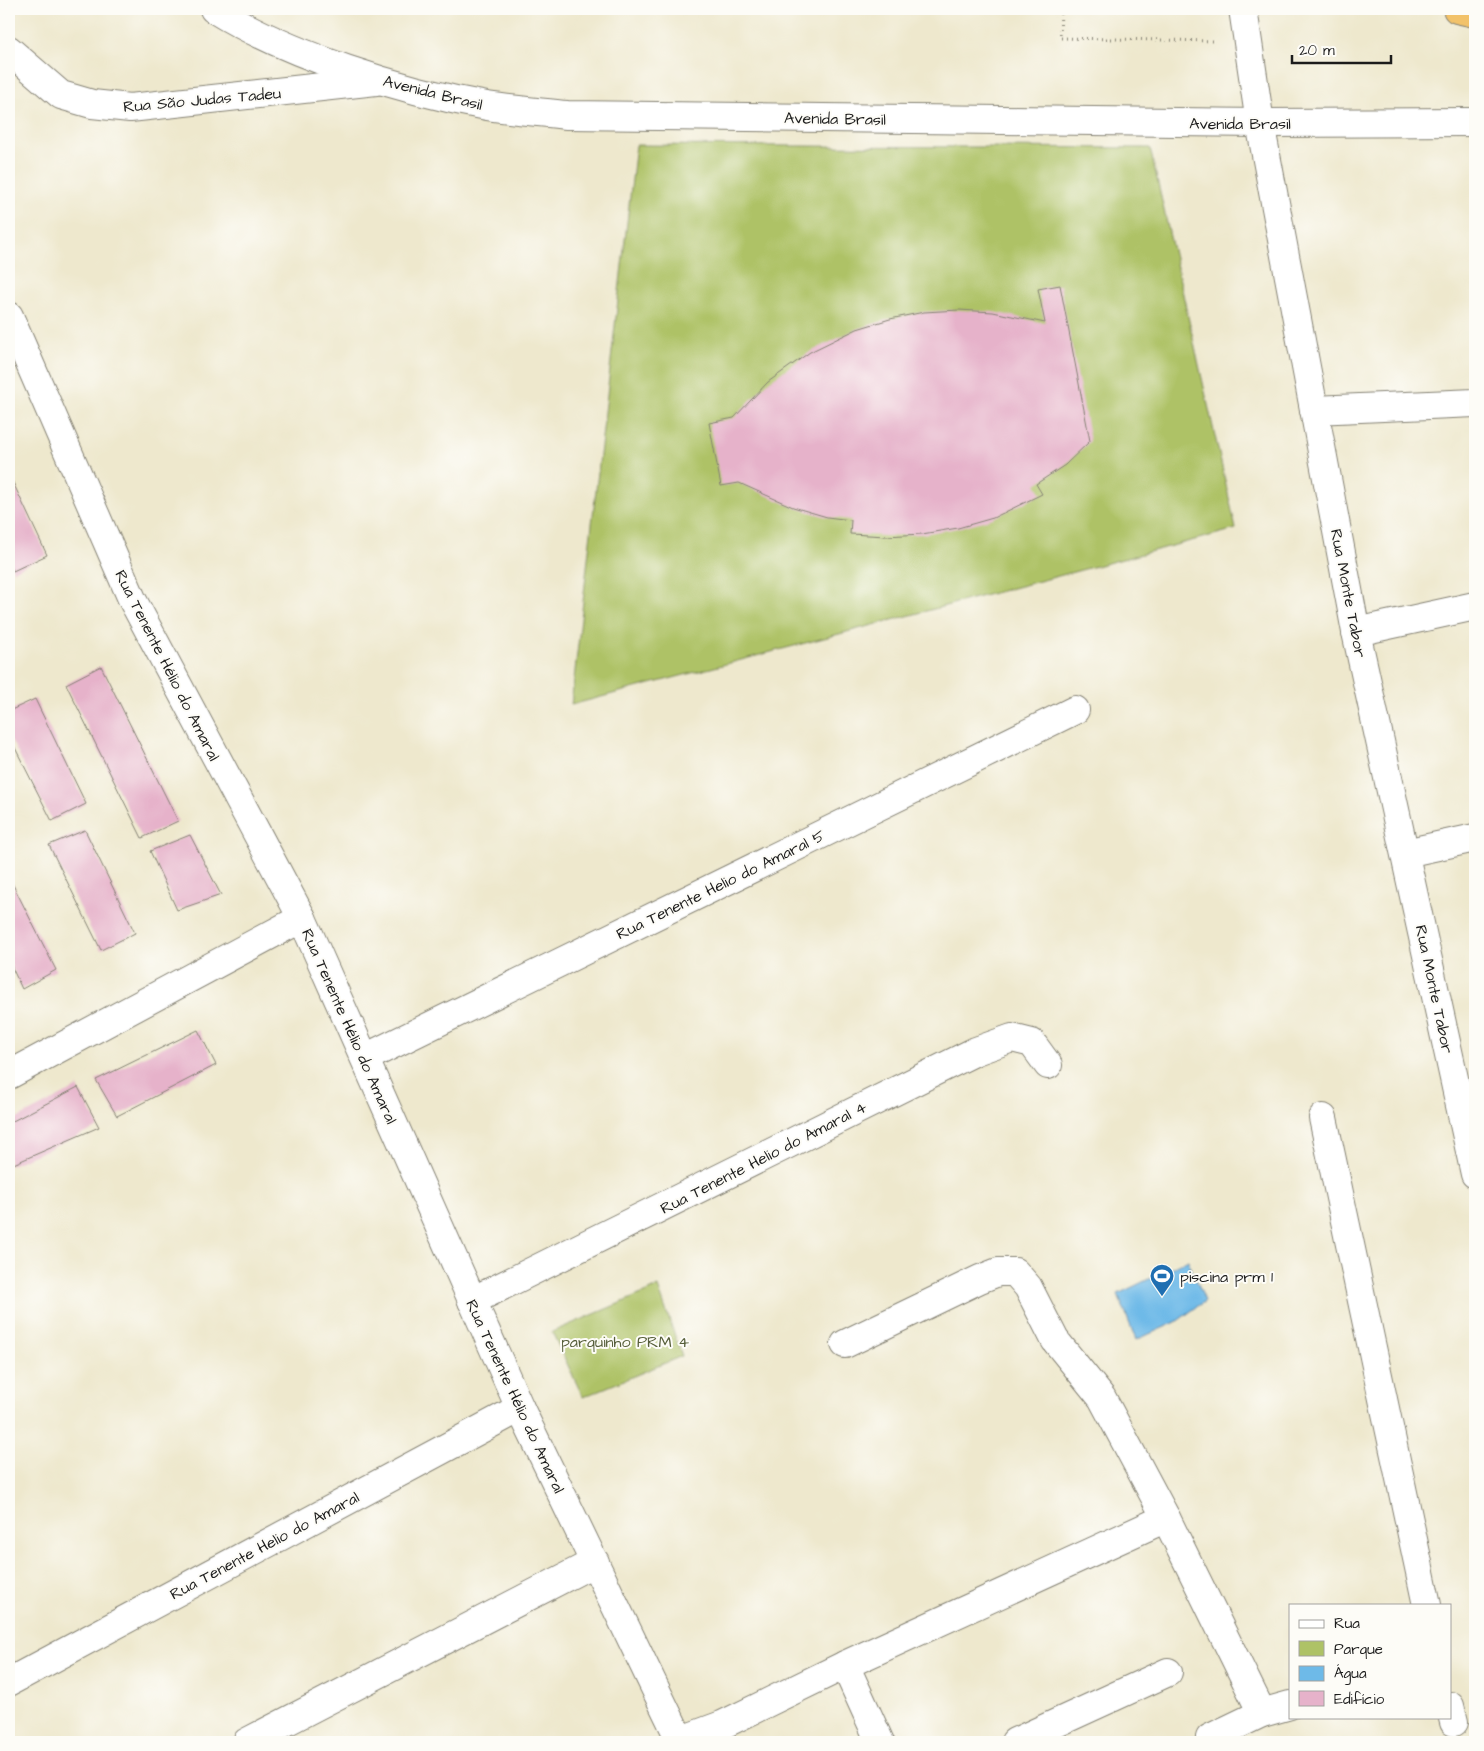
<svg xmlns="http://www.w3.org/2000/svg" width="1484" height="1751" font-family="'Architects Daughter',sans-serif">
	<rect width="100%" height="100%" fill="#fdfcf7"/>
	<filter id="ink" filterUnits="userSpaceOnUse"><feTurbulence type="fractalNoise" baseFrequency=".02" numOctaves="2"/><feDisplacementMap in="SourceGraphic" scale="10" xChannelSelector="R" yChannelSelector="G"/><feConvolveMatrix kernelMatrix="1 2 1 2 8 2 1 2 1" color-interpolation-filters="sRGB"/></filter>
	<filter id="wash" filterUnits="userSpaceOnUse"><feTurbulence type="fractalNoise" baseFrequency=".0096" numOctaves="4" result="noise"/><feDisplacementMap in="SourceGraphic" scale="20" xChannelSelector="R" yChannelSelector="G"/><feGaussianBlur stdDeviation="1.12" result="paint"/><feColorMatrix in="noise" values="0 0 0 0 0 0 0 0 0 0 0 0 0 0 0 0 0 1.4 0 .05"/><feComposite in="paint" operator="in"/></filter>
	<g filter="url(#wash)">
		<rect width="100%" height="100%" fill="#eee8cd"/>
		<g fill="#aec266" stroke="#656f41">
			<polygon points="636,145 1150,148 1236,529 571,705"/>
			<polygon points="658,1287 682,1356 583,1397 552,1332"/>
		</g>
		<polygon fill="#6ebae8" stroke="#456b82" points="1188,1260 1205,1301 1176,1322 1136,1340 1118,1294"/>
		<g id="blocks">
			<g fill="#e6b2ca">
				<polygon points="1060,285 1090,441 1065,465 1036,484 1042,494 993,518 958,528 922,534 886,536 850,534 851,520 827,517 793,507 739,483 721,486 709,423 734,418 768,382 810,352 857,329 890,319 924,312 959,310 993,312 1045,323 1038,289"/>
				<polygon points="9,474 47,555 13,571 9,562"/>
				<polygon points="101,666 178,821 142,838 66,684"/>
				<polygon points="35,699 86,804 52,821 9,736 9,711"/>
				<polygon points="85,830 135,933 101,950 49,845"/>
				<polygon points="190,835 221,895 177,910 150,851"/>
				<polygon points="9,877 56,970 22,989 9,961"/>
				<polygon points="198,1030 216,1065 117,1116 96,1080"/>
				<polygon points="78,1087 99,1127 9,1166 9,1123"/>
			</g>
		</g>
	</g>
	<g filter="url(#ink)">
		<use href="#blocks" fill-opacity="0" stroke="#858274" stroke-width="1"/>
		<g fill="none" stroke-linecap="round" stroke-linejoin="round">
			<defs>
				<g id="minor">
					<path d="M214,9C288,55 402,91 487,106C513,110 540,112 567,115L1260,123L1475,122"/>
					<polyline points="1243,9 1260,123 1356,632 1475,1174"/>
					<polyline points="9,50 61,95 92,104 130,108 376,81"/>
					<polyline points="9,316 132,599 302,918 520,1408 681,1742"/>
					<polyline points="1314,410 1475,403"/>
					<polyline points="1356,632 1475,606"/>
					<polyline points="1405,853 1475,838"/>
					<polyline points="365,1058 1075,710"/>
					<polyline points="9,1075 302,918"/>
					<polyline points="1323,1118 1427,1605"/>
					<polyline points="472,1301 976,1051 1012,1038 1032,1043 1048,1065"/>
					<polyline points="845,1344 980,1279 998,1272 1015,1272 1028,1287 1055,1340 1102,1398 1166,1518 1262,1713"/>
					<polyline points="845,1665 880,1742"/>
					<polyline points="9,1682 520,1408"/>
					<polyline points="1450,1706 1454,1722"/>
					<polyline points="1210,1738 1262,1713 1290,1705"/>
					<polyline points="247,1742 595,1562"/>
					<polyline points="676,1742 722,1725 845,1665 1166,1518"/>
					<polyline points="1015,1742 1168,1672"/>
				</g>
				<polyline id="motorway" points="1457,9 1475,13"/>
			</defs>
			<use href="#minor" stroke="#858274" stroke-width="30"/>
			<use href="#motorway" stroke="#858274" stroke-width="30"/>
			<polyline stroke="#858274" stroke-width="3" stroke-dasharray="1 4" stroke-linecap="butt" points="1061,9 1060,38 1216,41"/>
			<use href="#minor" stroke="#fff" stroke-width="28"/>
			<use href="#motorway" stroke="#f2c26a" stroke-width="28"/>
		</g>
	</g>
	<defs>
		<symbol id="stadium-pin" viewBox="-11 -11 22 30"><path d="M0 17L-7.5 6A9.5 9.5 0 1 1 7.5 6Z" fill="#1f6fb2" stroke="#fdfcf7"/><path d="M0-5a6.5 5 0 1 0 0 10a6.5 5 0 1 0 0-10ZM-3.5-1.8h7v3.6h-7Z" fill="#fff"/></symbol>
	</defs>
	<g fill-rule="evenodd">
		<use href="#stadium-pin" x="1148" y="1262" width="28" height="38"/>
	</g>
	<g text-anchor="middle" stroke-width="4" stroke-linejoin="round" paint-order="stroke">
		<g font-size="16" fill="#1c1c1c" stroke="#fdfcf7">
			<text transform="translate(433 92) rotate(14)" y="6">Avenida Brasil</text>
			<text transform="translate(202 99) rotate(-5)" y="6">Rua São Judas Tadeu</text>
			<text transform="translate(835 118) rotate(1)" y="6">Avenida Brasil</text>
			<text x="1240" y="129">Avenida Brasil</text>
			<text transform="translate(1349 593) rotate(79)" y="6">Rua Monte Tabor</text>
			<text transform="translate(168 665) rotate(63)" y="6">Rua Tenente Hélio do Amaral</text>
			<text transform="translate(720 884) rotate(-26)" y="6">Rua Tenente Helio do Amaral 5</text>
			<text transform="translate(1435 989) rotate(78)" y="6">Rua Monte Tabor</text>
			<text transform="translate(350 1026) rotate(66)" y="6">Rua Tenente Hélio do Amaral</text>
			<text transform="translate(763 1157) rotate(-27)" y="6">Rua Tenente Helio do Amaral 4</text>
			<text transform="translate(516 1396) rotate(65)" y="6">Rua Tenente Hélio do Amaral</text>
			<text transform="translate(264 1545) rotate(-28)" y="6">Rua Tenente Helio do Amaral</text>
		</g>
		<g font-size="16" fill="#1c1c1c" stroke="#fdfcf7" text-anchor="start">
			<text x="1180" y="1282">piscina prm 1</text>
		</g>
		<g font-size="16" fill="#565e3a" stroke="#fdfcf7">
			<text x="625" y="1347">parquinho PRM 4</text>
		</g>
	</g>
	<rect width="1484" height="1751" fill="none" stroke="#fdfcf7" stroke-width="30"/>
	<rect x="1289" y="1604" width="162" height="115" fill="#fdfcf7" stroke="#a3a29f"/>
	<rect x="1299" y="1620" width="25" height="8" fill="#ffffff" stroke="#a3a29f"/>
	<text x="1334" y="1628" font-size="15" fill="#1c1c1c">Rua</text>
	<rect x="1299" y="1641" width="25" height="15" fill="#aec266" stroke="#a3a29f"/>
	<text x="1334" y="1654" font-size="15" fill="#1c1c1c">Parque</text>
	<rect x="1299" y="1666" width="25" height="15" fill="#6ebae8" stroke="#a3a29f"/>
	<text x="1334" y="1678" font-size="15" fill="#1c1c1c">Água</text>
	<rect x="1299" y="1691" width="25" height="15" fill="#e6b2ca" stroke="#a3a29f"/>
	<text x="1334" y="1704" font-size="15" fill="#1c1c1c">Edifício</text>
	<path d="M1292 55v8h99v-8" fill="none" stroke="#1c1c1c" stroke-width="2.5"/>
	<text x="1299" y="55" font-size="15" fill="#1c1c1c" stroke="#fdfcf7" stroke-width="4" paint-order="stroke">20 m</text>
</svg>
